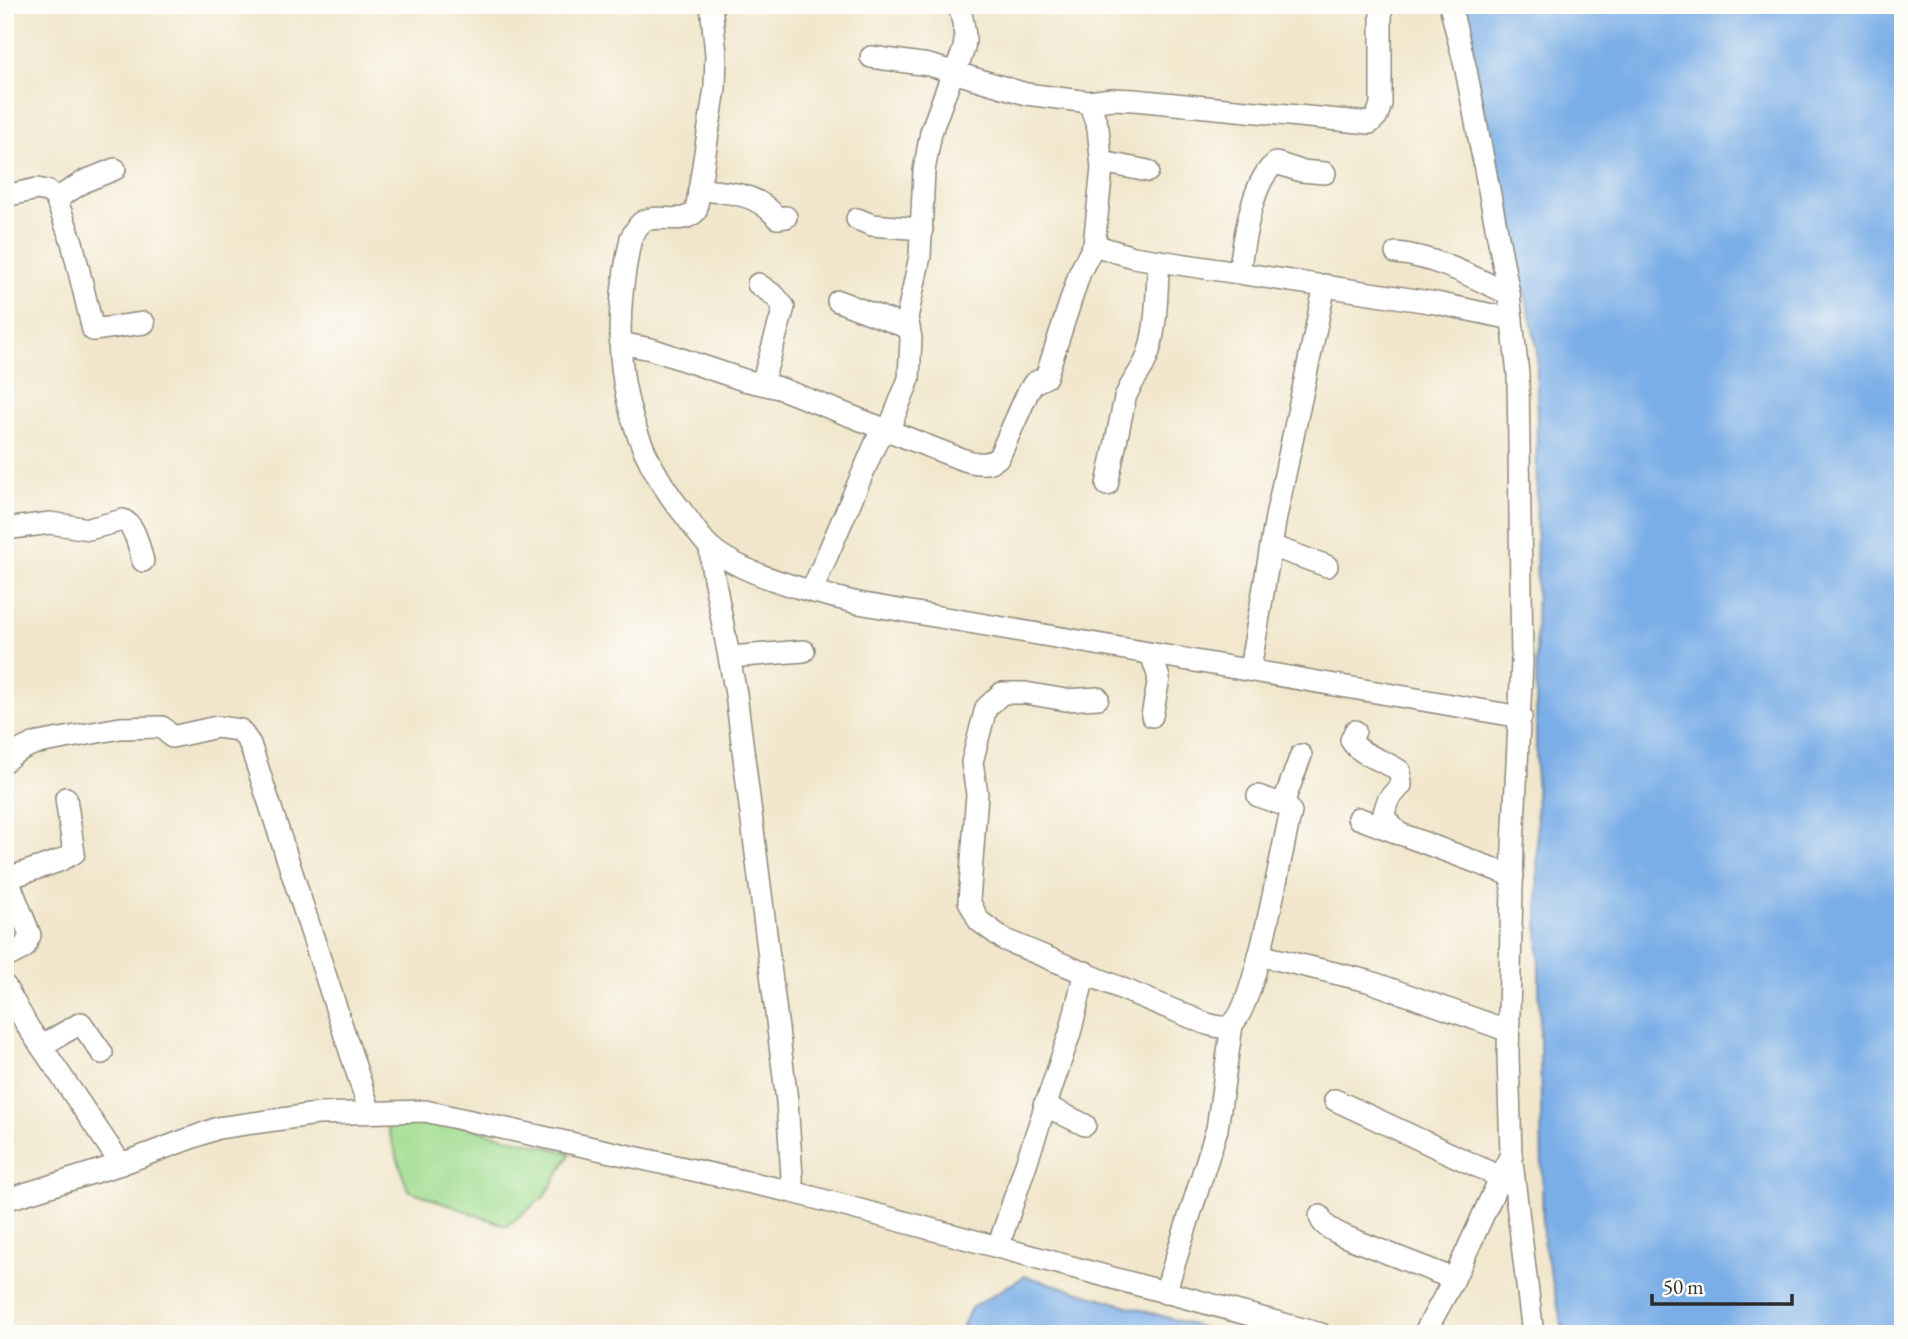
<svg xmlns="http://www.w3.org/2000/svg" width="1908" height="1339" font-family="'EB Garamond',serif">
	<rect width="100%" height="100%" fill="#fdfcf7"/>
	<filter id="ink" filterUnits="userSpaceOnUse"><feTurbulence type="fractalNoise" baseFrequency=".0143" numOctaves="2"/><feDisplacementMap in="SourceGraphic" scale="14" xChannelSelector="R" yChannelSelector="G"/><feConvolveMatrix kernelMatrix="1 2 1 2 8 2 1 2 1" color-interpolation-filters="sRGB"/></filter>
	<filter id="wash" filterUnits="userSpaceOnUse"><feTurbulence type="fractalNoise" baseFrequency=".00686" numOctaves="4" result="noise"/><feDisplacementMap in="SourceGraphic" scale="28" xChannelSelector="R" yChannelSelector="G"/><feGaussianBlur stdDeviation="1.57" result="paint"/><feColorMatrix in="noise" values="0 0 0 0 0 0 0 0 0 0 0 0 0 0 0 0 0 1.4 0 .05"/><feComposite in="paint" operator="in"/></filter>
	<g filter="url(#wash)">
		<rect width="100%" height="100%" fill="#f1e6cb"/>
		<polygon fill="#a0dd91" stroke="#66845e" stroke-width="2" points="385,1120 453,1124 571,1153 545,1196 507,1226 408,1190"/>
		<g fill="#7aaee7" stroke="#526c89" stroke-width="2">
			<polygon points="1460,5 1903,5 1903,1334 1564,1334 1543,1240 1536,773 1537,347"/>
			<polygon points="1025,1276 1224,1334 959,1334 971,1308"/>
		</g>
	</g>
	<g filter="url(#ink)">
		<g fill="none" stroke-linecap="round" stroke-linejoin="round">
			<defs>
				<g id="minor">
					<path d="M711,5L716,54L715,88L696,211C682,227 656,211 641,223C637,227 634,233 631,238C609,338 617,432 684,514C692,524 700,538 710,547C745,577 814,592 858,603L1521,717"/>
					<polyline points="1450,5 1466,70 1509,294 1518,374 1522,662 1513,846 1508,1055 1511,1154 1533,1334"/>
					<path d="M871,57L929,65L953,72C970,46 966,34 959,5"/>
					<polyline points="1102,162 1148,171"/>
					<path d="M699,190C728,192 758,193 777,218L786,217"/>
					<polyline points="5,196 37,189 47,191 55,196 72,242 93,330 144,323"/>
					<polyline points="56,199 85,181 115,169"/>
					<polyline points="857,219 872,225 922,229"/>
					<polyline points="1094,245 1133,257 1436,303 1512,319"/>
					<path d="M1396,253C1436,257 1473,277 1509,294"/>
					<path d="M1239,272C1244,243 1251,180 1276,163L1301,171L1325,173"/>
					<polyline points="758,284 775,296 784,307 762,384"/>
					<polyline points="838,301 909,328"/>
					<path d="M620,343L651,349L744,380L779,388L961,459C974,463 987,467 999,457L1028,392L1034,383L1046,377L1080,272L1094,245L1102,168L1098,128L1089,102"/>
					<path d="M1107,485L1125,398C1130,384 1140,373 1146,360C1158,329 1156,293 1159,261"/>
					<path d="M5,529L50,523L89,529L123,520C136,526 139,548 143,561"/>
					<polyline points="1271,546 1327,566"/>
					<polyline points="710,547 712,567 736,694 787,1101 793,1192"/>
					<polyline points="814,592 816,581 878,438 889,429 909,379 911,338 907,318 920,256 924,171 931,132 953,72 1026,94 1089,102 1112,99 1134,100 1370,123 1377,116 1381,104 1381,5"/>
					<polyline points="1151,654 1159,678 1152,716"/>
					<polyline points="730,657 804,651"/>
					<polyline points="1250,669 1276,517 1325,285"/>
					<path d="M1098,698L1066,700L1025,693H1002L986,708L972,762L977,794L969,901L979,921L1005,940L1207,1024C1216,1026 1225,1030 1232,1024C1256,1006 1281,849 1291,812L1287,806L1258,796"/>
					<path d="M1355,731L1351,740C1359,755 1386,761 1400,771L1401,785L1388,800L1383,816L1399,834"/>
					<polyline points="5,761 16,752 33,744 120,728 162,727 172,737 217,727 240,730 250,744 370,1112"/>
					<polyline points="1283,804 1301,755"/>
					<polyline points="1358,818 1513,876"/>
					<polyline points="5,872 30,935 24,948 5,958"/>
					<polyline points="8,878 59,861 74,853 66,798"/>
					<polyline points="1259,955 1368,981 1509,1031"/>
					<polyline points="5,986 28,1027 121,1164"/>
					<polyline points="41,1046 81,1023 102,1053"/>
					<polyline points="1335,1100 1500,1177"/>
					<polyline points="1044,1105 1085,1125"/>
					<polyline points="5,1200 121,1164 218,1128 317,1114 425,1111 793,1192 1321,1334"/>
					<path d="M1320,1216C1322,1227 1335,1231 1344,1236L1454,1279"/>
					<polyline points="998,1247 1070,1033 1085,972"/>
					<polyline points="1165,1293 1217,1129 1232,1025"/>
					<polyline points="1424,1334 1454,1279 1511,1154"/>
				</g>
			</defs>
			<use href="#minor" stroke="#8e887b" stroke-width="24"/>
			<use href="#minor" stroke="#fff" stroke-width="21"/>
		</g>
	</g>
	<rect width="1908" height="1339" fill="none" stroke="#fdfcf7" stroke-width="28"/>
	<path d="M1652 1294v10h140v-10" fill="none" stroke="#2b2b2b" stroke-width="3.5"/>
	<text x="1663" y="1294" font-size="21" fill="#2b2b2b" stroke="#fdfcf7" stroke-width="5" paint-order="stroke">50 m</text>
</svg>
